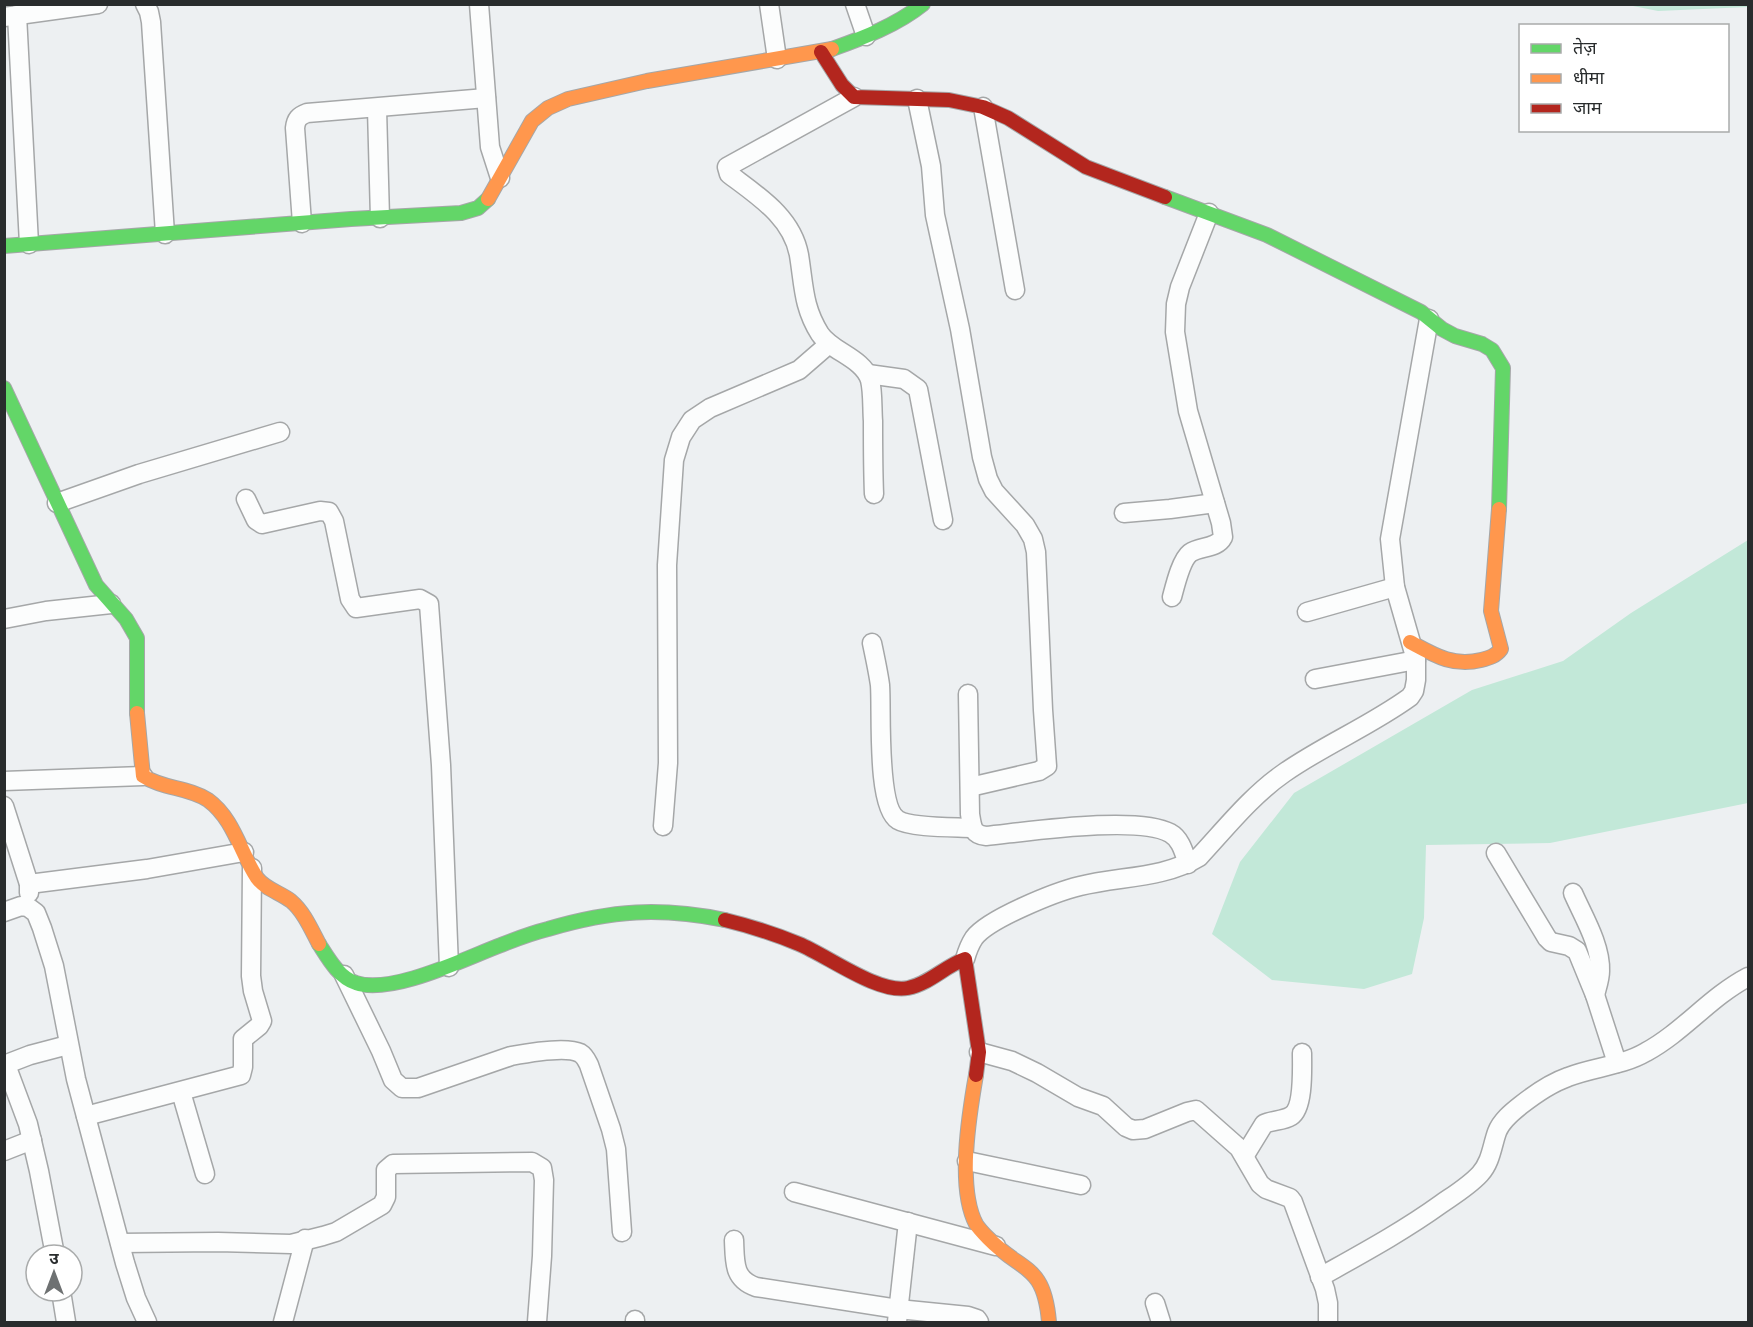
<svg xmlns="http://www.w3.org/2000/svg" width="1753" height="1327" font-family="'Space Grotesk','Noto Sans Devanagari',sans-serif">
	<rect width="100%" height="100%" fill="#edf0f2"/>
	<g fill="#c2e8d8">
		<polygon points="1748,4 1748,7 1658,11 1628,5"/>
		<polygon points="1748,540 1748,803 1550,843 1426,845 1424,918 1412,974 1364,989 1272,980 1212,934 1240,862 1294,793 1472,690 1563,661 1631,613"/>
	</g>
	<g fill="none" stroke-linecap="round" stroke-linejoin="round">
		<defs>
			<g id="street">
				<polyline points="145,4 149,12 151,22 165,234"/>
				<polyline points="479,4 490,147 500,178"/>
				<polyline points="769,4 777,59"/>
				<polyline points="855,4 866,36"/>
				<polyline points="17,15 29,244"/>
				<polyline points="4,17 98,4"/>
				<path d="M854,97L727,167L729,174C758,196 792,217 799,255C804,286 803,307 820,334C832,352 863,358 870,380C873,392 872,408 873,421C873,445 873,469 874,494"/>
				<polyline points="917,99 931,166 935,215 960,329 982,457 988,479 994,491 1025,525 1033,539 1036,552 1043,710 1047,766 1039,771 970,787"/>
				<polyline points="983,107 1015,290"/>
				<polyline points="377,109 380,218"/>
				<path d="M302,223L295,128C296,119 299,116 307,113L486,98"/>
				<polyline points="868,374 904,379 918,389 943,520"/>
				<polyline points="246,499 256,520 262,524 320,511 329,512 334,521 350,599 356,608 420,599 429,604 441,765 449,967"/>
				<polyline points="57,503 139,474 280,432"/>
				<polyline points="1124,513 1170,509 1215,503"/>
				<path d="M1172,597C1175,586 1181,560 1190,553C1200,546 1217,549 1223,537L1221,523L1188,411L1175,332L1176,304L1180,287L1209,213"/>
				<polyline points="1307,612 1395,587"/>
				<polyline points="4,619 46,611 111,604"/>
				<path d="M872,643C875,657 878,671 880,685C882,710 876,807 898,820C911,828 956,827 972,828"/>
				<polyline points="1315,679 1416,660"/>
				<path d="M968,694L970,814C972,826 972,835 986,836C1026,832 1137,815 1170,833C1181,839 1184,853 1188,864"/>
				<polyline points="4,781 143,776"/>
				<polyline points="4,806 29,884 29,893"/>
				<polyline points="663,826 668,763 667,565 674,460 681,437 692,420 710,408 799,370 829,344"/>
				<polyline points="1496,853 1547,938 1551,942 1569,946 1577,951 1595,995 1617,1063"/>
				<polyline points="29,884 147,869 244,852"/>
				<path d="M1573,893C1583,916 1601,945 1600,971C1600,979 1597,987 1595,995"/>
				<polyline points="4,912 21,906 28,907 36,913 42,928 54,966 76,1079 125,1263 136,1298 147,1322"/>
				<path d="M965,959C967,952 970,944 974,938C988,919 1055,892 1080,886C1119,876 1163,879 1199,857C1226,828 1251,796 1284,773C1324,745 1370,726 1410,697L1414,691L1416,680V660L1395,587L1390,539L1429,319"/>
				<path d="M344,975L381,1051L393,1080L402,1088H418L511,1056C527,1053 566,1046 580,1053C585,1056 587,1061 589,1065L611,1129L616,1149L622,1232"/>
				<polyline points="979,1052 1012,1061 1037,1073 1078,1097 1103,1106 1126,1127 1133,1130 1145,1129 1187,1112 1196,1110 1239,1148 1260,1184 1266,1189 1290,1198 1293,1202 1325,1289 1328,1303 1328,1322"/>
				<polyline points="4,1065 30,1055 68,1045"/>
				<polyline points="6,1065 28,1124 39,1171 55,1255"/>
				<polyline points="181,1092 205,1174"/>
				<polyline points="86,1116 241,1075 243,1067 243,1039 259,1026 262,1021 253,991 251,976 252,868"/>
				<polyline points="4,1151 32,1140"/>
				<path d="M1245,1155L1264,1124C1272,1120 1283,1121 1291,1116C1304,1108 1302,1067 1302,1053"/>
				<polyline points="967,1161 1081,1185"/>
				<polyline points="794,1192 996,1246"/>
				<path d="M734,1240C735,1262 733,1279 756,1287L898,1309L968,1316L977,1319L979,1322"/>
				<polyline points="120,1243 218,1242 291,1244 323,1236 336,1232 382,1205 386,1197 386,1170 393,1164 532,1162 542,1168 544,1180 542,1256 537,1322"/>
				<path d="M1320,1277C1361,1254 1402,1232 1441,1204C1454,1195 1469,1186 1480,1174C1491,1162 1492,1146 1497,1132C1501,1121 1512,1112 1521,1105C1535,1094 1551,1083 1568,1077C1593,1067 1622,1066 1646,1052C1683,1032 1710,997 1748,977"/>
				<polyline points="61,1291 66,1322"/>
				<polyline points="1155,1303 1161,1322"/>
				<polyline points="283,1322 305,1239"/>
				<polyline points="635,1322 635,1320"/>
				<polyline points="897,1322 908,1222"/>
			</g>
			<g id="fast">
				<path d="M832,49C863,38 897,25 923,4"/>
				<polyline points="1165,197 1267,235 1421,312 1442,329 1455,336 1482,344 1492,350 1503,368 1499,509"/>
				<polyline points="4,246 351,219 461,213 478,208 488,199"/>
				<polyline points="4,388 96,585 126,619 137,638 137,713"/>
				<path d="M319,944C328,958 339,978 356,983C392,995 466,958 501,945C516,939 532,933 548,929C612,910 660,907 725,920"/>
			</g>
			<g id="slow">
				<polyline points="488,199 532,121 548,108 568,99 647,81 832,49"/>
				<path d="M1410,642C1434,655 1453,667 1481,660C1489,658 1496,656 1501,649L1491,611L1499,509"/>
				<path d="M137,713L143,776C163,789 188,787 208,800C234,819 240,852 257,878C265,889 281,893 291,901C304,912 311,929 319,944"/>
				<path d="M976,1075C969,1115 957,1188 976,1224C979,1229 984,1234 988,1238C1022,1273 1044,1263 1049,1322"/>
			</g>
			<g id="jam">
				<polyline points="821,52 842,85 854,97 949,100 983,107 1008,118 1086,167 1165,197"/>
				<path d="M725,920C750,926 775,934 799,944C828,956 878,994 908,988C929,984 945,966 965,959L979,1052L976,1075"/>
			</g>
		</defs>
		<use href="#street" stroke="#a5a7a8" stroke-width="21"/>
		<use href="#fast" stroke="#a5a7a8" stroke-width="16"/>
		<use href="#slow" stroke="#a5a7a8" stroke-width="16"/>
		<use href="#jam" stroke="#a5a7a8" stroke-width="16"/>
		<use href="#street" stroke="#fcfdfd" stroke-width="18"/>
		<use href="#fast" stroke="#63d668" stroke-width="14"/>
		<use href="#slow" stroke="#ff974d" stroke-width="14"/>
		<use href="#jam" stroke="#b3261e" stroke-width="14"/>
	</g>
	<rect width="1753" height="1327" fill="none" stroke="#292c2d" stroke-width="12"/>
	<rect x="1519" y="24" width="210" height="108" fill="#ffffff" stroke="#a9abab" stroke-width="1.5"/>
	<rect x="1531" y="44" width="30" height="9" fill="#63d668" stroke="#a9abab" stroke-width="1.5"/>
	<text x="1573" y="54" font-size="18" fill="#292c2d">तेज़</text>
	<rect x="1531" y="74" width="30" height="9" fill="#ff974d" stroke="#a9abab" stroke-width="1.5"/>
	<text x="1573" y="84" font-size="18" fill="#292c2d">धीमा</text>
	<rect x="1531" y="104" width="30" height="9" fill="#b3261e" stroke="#a9abab" stroke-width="1.5"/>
	<text x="1573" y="114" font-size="18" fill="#292c2d">जाम</text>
	<g transform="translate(54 1273)"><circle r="28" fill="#ffffff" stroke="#a9abab" stroke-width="1.5"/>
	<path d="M0-4.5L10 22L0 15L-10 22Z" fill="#6e7172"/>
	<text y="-9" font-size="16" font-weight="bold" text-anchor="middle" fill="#292c2d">उ</text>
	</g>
</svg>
